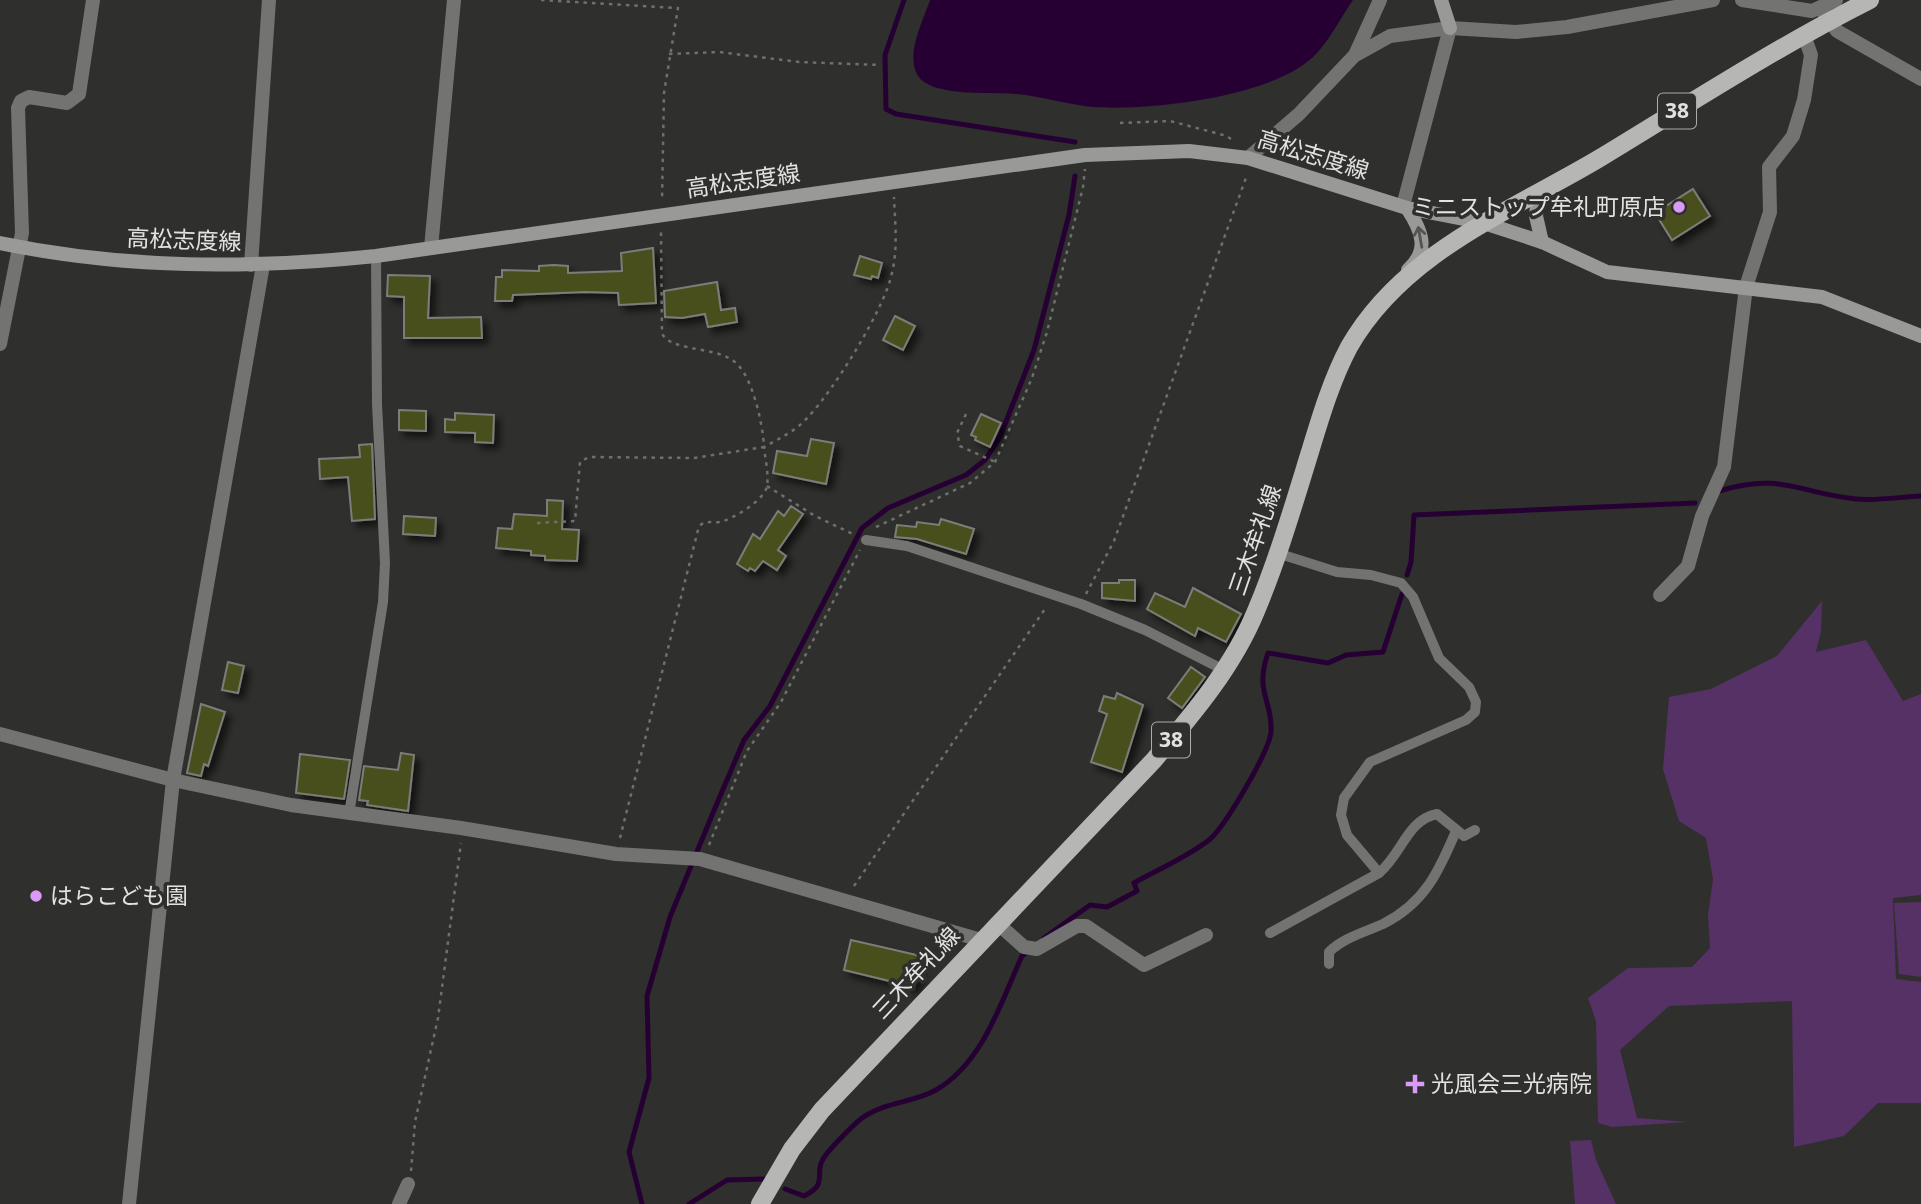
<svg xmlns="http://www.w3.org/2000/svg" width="1921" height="1204" font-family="'Open Sans','Noto Sans JP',sans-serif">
	<defs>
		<filter id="shadow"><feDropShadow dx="5.5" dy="5.5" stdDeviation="3.5" flood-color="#0009"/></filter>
	</defs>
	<rect width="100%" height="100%" fill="#2f2f2d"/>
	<g fill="#563165">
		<polygon points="1822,601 1821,631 1816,652 1866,640 1903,701 1921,694 1921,895 1893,898 1896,979 1921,982 1921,1103 1878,1103 1844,1136 1794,1147 1792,1001 1669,1006 1620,1050 1637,1118 1688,1122 1612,1127 1598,1123 1596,1021 1588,998 1628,968 1692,967 1710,948 1708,915 1713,879 1706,838 1679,821 1663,769 1669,697 1711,689 1777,656"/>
		<polygon points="1921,902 1921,977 1899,974 1894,903"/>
		<polygon points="1591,1140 1596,1160 1616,1204 1575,1204 1570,1141"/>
	</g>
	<path fill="#260033" d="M930,0H1353C1341,17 1331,38 1317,53C1277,97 1151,111 1094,107C1067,105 1042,96 1015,94C992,92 932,97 918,76C905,55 923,21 930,0Z"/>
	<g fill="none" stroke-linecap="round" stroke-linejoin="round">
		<g stroke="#260033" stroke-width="5">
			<polyline points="904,0 885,55 886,109 896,114 1075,142"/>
			<path d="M1719,491C1781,472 1798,493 1856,499C1877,501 1900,497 1921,496"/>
			<polyline points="1407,575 1411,562 1414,515 1695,503"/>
			<path d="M1044,938L1090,905L1107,907L1137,891L1134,883C1159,869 1187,857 1209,840C1224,828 1269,752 1271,732C1273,700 1254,693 1268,653L1328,663L1346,655L1383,652L1402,594"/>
			<path d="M785,1189L804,1196C828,1184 815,1176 822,1161C826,1152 853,1125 862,1118C884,1102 913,1103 936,1090C983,1063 1001,1002 1022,956L1029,951"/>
			<polyline points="642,1204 629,1152 649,1078 647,996 670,917 715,808 744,740 770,706 862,528 888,508 966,475 985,460 1000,437 1034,350 1069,215 1075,176"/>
			<polyline points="689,1204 727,1180 764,1179"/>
		</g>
	</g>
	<g fill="#4a501b" stroke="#7c7d7a" stroke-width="2" filter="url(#shadow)">
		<polygon points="1693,189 1710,216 1672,240 1655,213"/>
		<polygon points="653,248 656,303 619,305 618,293 585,292 513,295 512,301 495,301 496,277 502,277 502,270 539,271 539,266 554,265 568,266 568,273 622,271 621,253"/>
		<polygon points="860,256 882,263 878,278 872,276 871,279 854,275"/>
		<polygon points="388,275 430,276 428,318 481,317 482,338 404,338 404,297 387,296"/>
		<polygon points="717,282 721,310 735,308 737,322 708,327 705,314 682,318 665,317 664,291"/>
		<polygon points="895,316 915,326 903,350 883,340"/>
		<polygon points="399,410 426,411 426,431 399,430"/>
		<polygon points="455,413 494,415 493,443 475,442 475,433 445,432 445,419 455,420"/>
		<polygon points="981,414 1001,423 990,447 975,440 976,437 971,435"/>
		<polygon points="811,439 834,443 826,484 773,473 777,451 807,456"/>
		<polygon points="372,444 375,519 352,521 348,477 320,479 319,459 360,457 359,445"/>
		<polygon points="547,500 563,501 562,529 579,530 577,561 545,560 545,556 531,555 531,551 496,548 498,528 512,529 514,514 547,516"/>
		<polygon points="791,506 803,514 778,550 786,556 777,570 763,561 755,571 750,568 748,571 737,564 753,534 760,539 778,511 784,516"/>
		<polygon points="404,516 436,518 435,536 403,534"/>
		<polygon points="941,519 974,529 966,554 917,539 895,537 897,525 916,527 917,522 939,525"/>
		<polygon points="1119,580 1135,580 1135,601 1102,598 1102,583 1119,583"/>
		<polygon points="1193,588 1241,614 1226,642 1198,628 1195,636 1147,609 1155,593 1185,607"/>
		<polygon points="228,662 244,666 238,693 222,690"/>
		<polygon points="1191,667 1205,677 1182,708 1168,698"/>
		<polygon points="1117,693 1143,705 1122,772 1091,762 1107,714 1099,711 1104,696 1115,699"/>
		<polygon points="201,704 225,712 208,766 204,764 201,776 187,773"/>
		<polygon points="401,753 414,755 408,811 367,805 368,801 359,800 364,766 398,770"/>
		<polygon points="300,754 350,760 344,799 296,793"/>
		<polygon points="851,940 921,956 914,987 844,970"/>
	</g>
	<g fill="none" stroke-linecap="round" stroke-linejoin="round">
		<g stroke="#6f6f6d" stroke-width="2.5" stroke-dasharray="3.5 5" stroke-linecap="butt">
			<polyline points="541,0 678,8 664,93 662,201"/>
			<polyline points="669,54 719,52 799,62 880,65"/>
			<polyline points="1120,123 1170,121 1227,136 1232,140"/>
			<polyline points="966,414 957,433 960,446 995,462"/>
			<polyline points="767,486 815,516 853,534"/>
			<path d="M537,523L575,521L580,462L589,457L694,458L764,447C763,425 753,379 737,364C726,353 706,351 691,348C680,345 669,344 662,334L661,232"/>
			<polyline points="876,527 970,483 995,462 1032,378 1047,332 1083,187 1085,169"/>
			<polyline points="1086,594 1114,541 1247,175"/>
			<path d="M620,838L699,526C707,520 711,523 720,522C733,519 765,500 767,486C769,474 765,458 764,447C780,438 796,431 808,417C834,390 885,308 892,273C898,248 895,222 894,197"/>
			<polyline points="709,845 747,751 781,702 860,550"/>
			<polyline points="854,886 1047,606"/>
			<polyline points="411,1171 415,1122 438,1018 461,843"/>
		</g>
		<g stroke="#737372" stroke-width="10">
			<polyline points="866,540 907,546 1081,604 1145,630 1224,670"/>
			<polyline points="1277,553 1337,572 1371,575 1401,583 1413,597 1439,658 1469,687 1476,702 1475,712 1466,720 1370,762 1344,798 1341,815 1347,835 1379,873"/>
			<polyline points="349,814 383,602 385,563 377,404 376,256"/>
			<path d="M1270,933L1379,873C1402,854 1407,820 1437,814L1464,836L1475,830"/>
			<path d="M1329,964V952C1343,938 1365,932 1383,924C1425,903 1439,871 1456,831"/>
		</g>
		<g stroke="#737372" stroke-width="14">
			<polyline points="1742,0 1812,11 1836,0"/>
			<polyline points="1821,9 1837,31 1921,79"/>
			<polyline points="1356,53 1380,0"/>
			<polyline points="1248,158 1299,114 1354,56 1390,36 1450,28 1516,32 1567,27 1713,0"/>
			<polyline points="1403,206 1450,28"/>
			<polyline points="431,248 454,0"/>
			<polyline points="251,265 269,0"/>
			<polyline points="0,344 22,233 18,108 21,101 29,97 67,103 79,94 93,0"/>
			<polyline points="1660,595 1688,566 1702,516 1724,467 1746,287 1770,212 1769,167 1793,136 1804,100 1811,55 1804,35"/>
			<polyline points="0,734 173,780 291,805 461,828 616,854 700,859 981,940"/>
			<polyline points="997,923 1024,947 1037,949 1077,926 1086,926 1144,965 1206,935"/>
			<polyline points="129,1204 173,780 263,265"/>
			<polyline points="399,1204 408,1184"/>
		</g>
		<g stroke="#999997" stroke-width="14">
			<polyline points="1441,0 1450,28"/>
			<polyline points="1538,195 1536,216 1542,242"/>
			<path d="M1407,208C1422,231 1430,250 1408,270"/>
			<path d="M0,243C125,269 250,269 376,256L1085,155L1189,151L1248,158L1407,208L1484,223L1542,242L1607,272L1822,297L1921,336"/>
		</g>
		<path stroke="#b6b6b4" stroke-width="18" d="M760,1204L792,1149L822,1110L1154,760C1193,714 1233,667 1256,611C1277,561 1293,507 1309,455C1320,419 1331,381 1349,347C1403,252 1511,211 1600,158C1689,104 1777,47 1870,0"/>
	</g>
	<defs><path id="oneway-shaft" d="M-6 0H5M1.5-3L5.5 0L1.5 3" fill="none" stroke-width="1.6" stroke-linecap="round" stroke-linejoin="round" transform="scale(1.75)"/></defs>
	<use stroke="#545452" href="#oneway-shaft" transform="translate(1420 237) rotate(-100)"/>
	<g fill="#da9af6" stroke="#2f2f2d" stroke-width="2.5">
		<circle cx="1679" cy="207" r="7"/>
		<circle cx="36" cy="896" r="7"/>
		<path d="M1411.5 1073.5h7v7h7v7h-7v7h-7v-7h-7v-7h7z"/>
	</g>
	<g text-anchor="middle" stroke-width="7" stroke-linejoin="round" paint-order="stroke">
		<g fill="#2f2f2d" stroke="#acadab" stroke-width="2">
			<rect x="1658" y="93.5" width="38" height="35" rx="5"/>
			<rect x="1152" y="722.5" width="38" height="35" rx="5"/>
		</g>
		<g font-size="21" font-weight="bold" fill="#e2e3e1">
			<text x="1677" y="118">38</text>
			<text x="1171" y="747">38</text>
		</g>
		<g font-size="23" fill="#e2e3e1" stroke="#2f2f2d">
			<text transform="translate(1313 155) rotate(17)" y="8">高松志度線</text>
			<text transform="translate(743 181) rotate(-8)" y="8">高松志度線</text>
			<text transform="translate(184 240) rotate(2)" y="8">高松志度線</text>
			<text transform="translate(1255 540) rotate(-71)" y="8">三木牟礼線</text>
			<text transform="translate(916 973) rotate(-47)" y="8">三木牟礼線</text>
		</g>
		<g font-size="23" fill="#e2e3e1" stroke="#2f2f2d" text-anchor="start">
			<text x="1665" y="215" text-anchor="end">ミニストップ牟礼町原店</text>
			<text x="50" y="904">はらこども園</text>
			<text x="1431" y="1092">光風会三光病院</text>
		</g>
	</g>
</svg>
